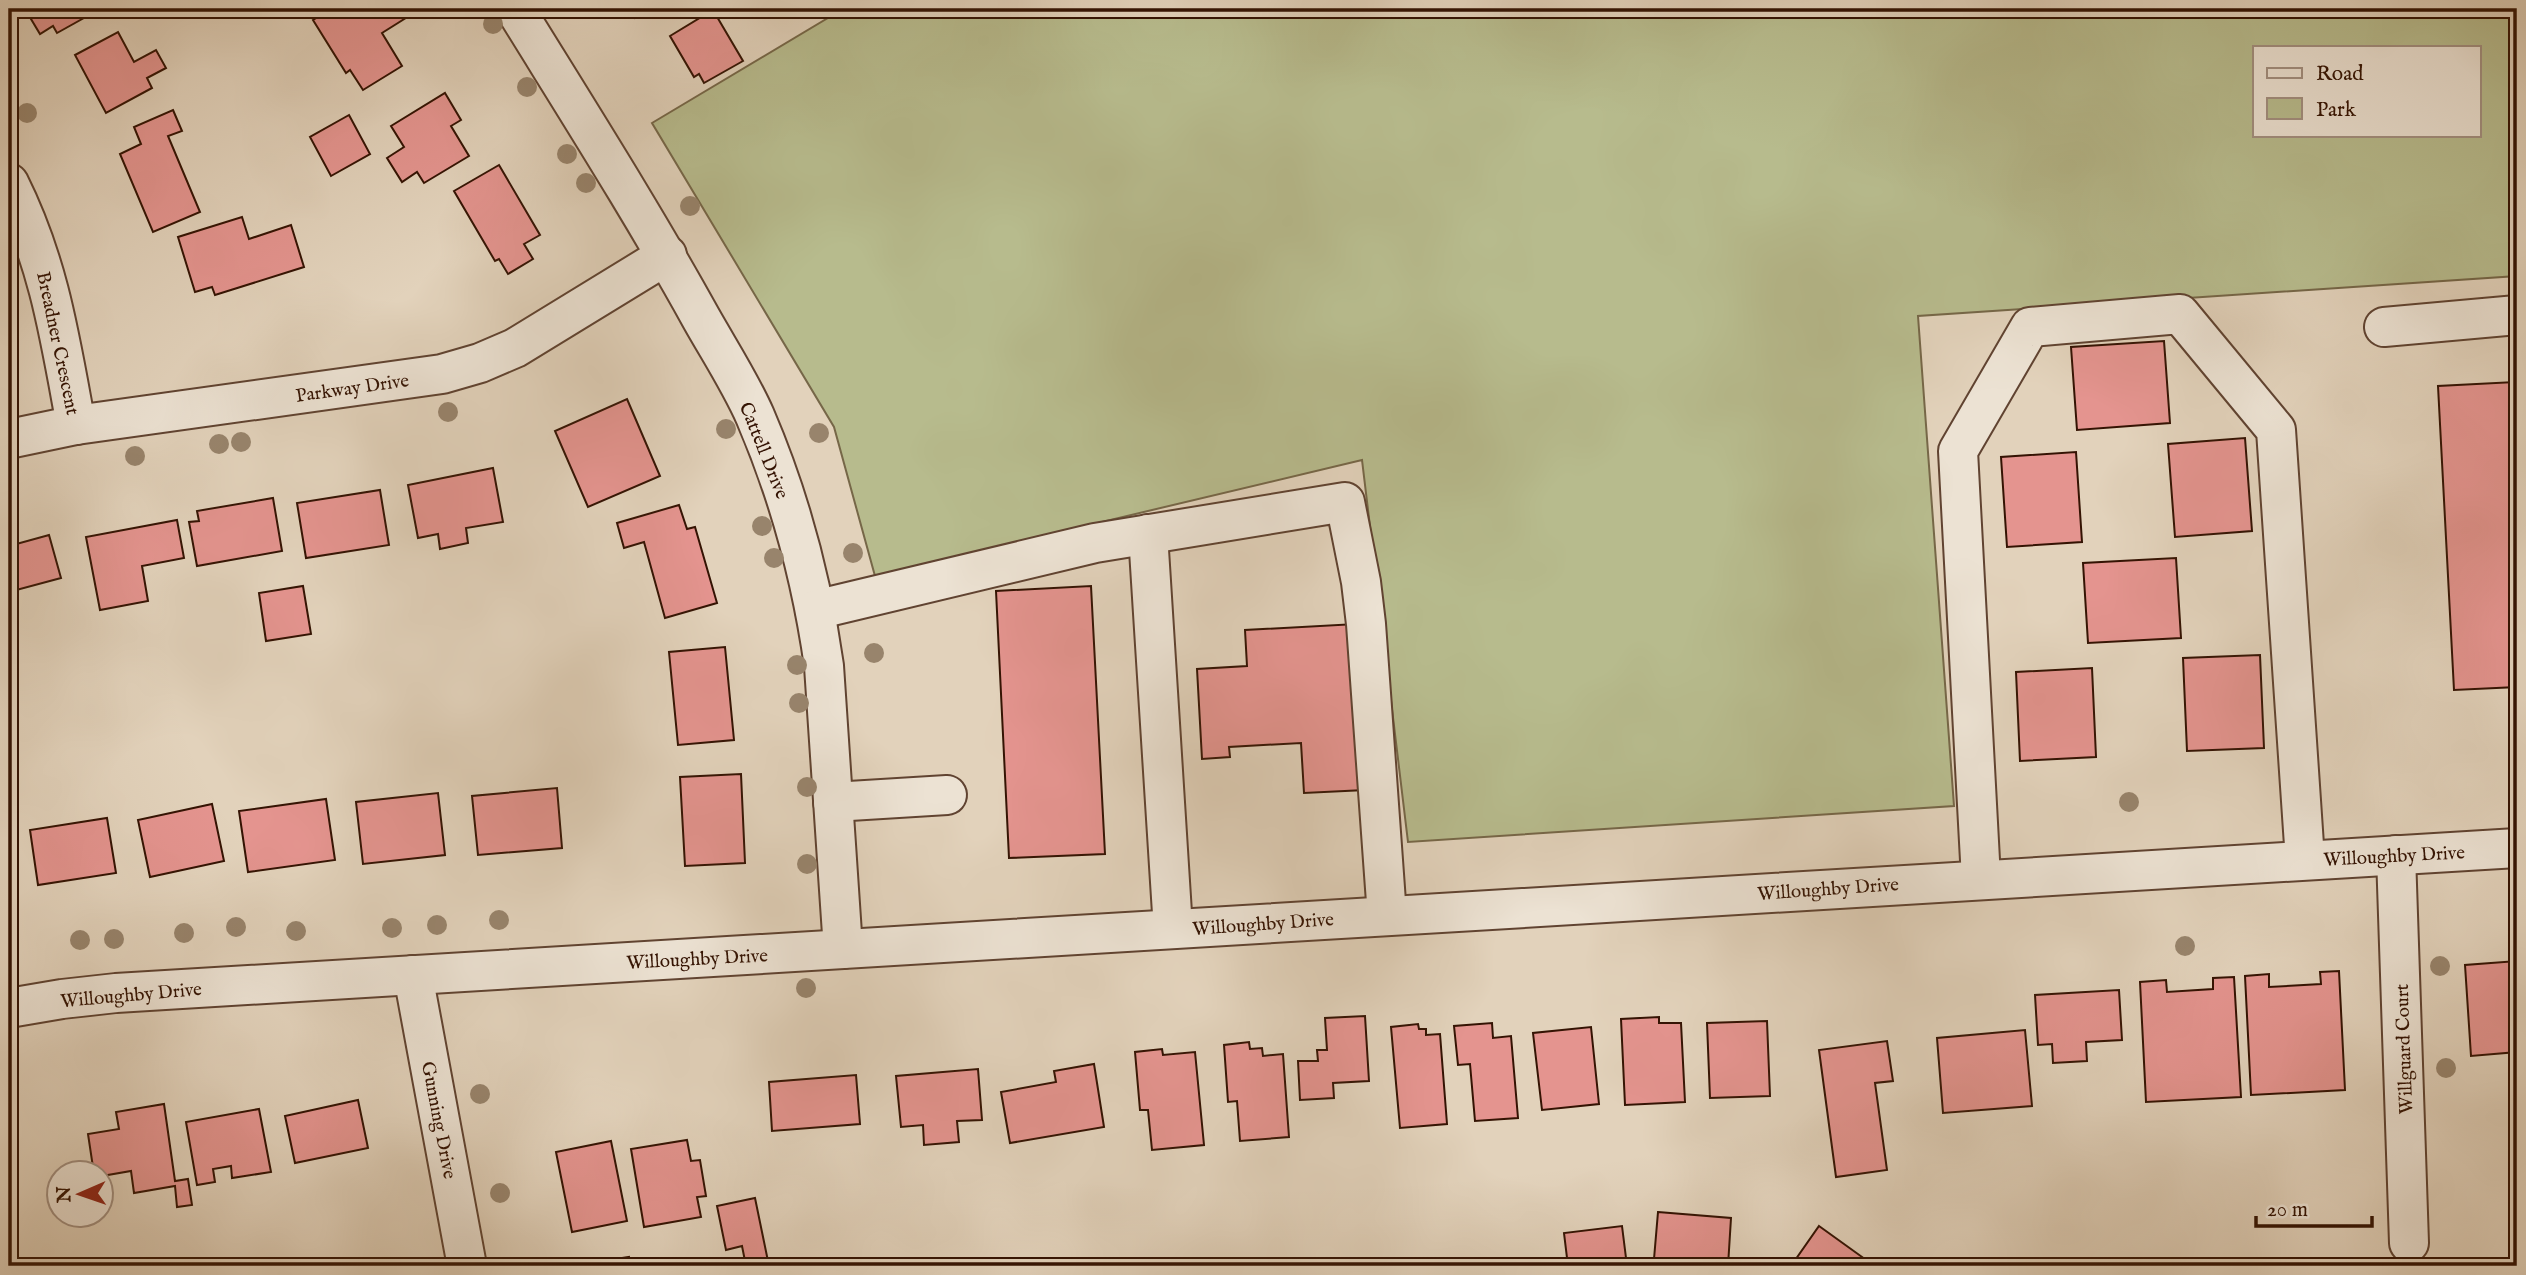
<svg xmlns="http://www.w3.org/2000/svg" width="2526" height="1275" font-family="'IM FELL English',serif">
	<rect width="100%" height="100%" fill="#e2d2bb"/>
	<filter id="stains"><feTurbulence type="fractalNoise" baseFrequency=".00286" numOctaves="4"/><feColorMatrix values="0 0 0 0 .2 0 0 0 0 .09 0 0 0 0 .02 0 0 0 .5 -.17"/></filter>
	<radialGradient id="worn" r=".72"><stop offset=".6" stop-color="#630" stop-opacity="0"/><stop offset="1" stop-color="#630" stop-opacity=".3"/></radialGradient>
	<path fill="#b7bb8d" stroke="#766748" stroke-width="2" fill-rule="evenodd" d="M843,9H2517V276L1918,316L1954,806L1408,842L1362,460L875,576L834,427L652,123ZM2255,47H2479V135H2255Z"/>
	<g fill="#e4948f" stroke="#341303" stroke-width="2">
		<polygon points="25,9 100,9 57,33 53,26 40,34"/>
		<polygon points="331,9 404,9 409,16 382,33 402,66 363,90 350,70 346,73 313,20"/>
		<polygon points="629,9 649,9 635,18"/>
		<polygon points="713,10 743,61 704,83 699,74 694,77 670,36"/>
		<polygon points="118,32 134,62 156,50 166,68 147,78 152,88 106,113 75,55"/>
		<polygon points="445,93 461,120 451,126 469,156 424,183 417,172 402,182 387,158 404,147 391,126"/>
		<polygon points="173,110 182,131 168,136 200,212 153,232 120,154 141,144 134,127"/>
		<polygon points="349,115 370,154 331,176 310,137"/>
		<polygon points="499,165 540,235 524,244 533,259 508,274 499,259 495,261 454,191"/>
		<polygon points="242,217 249,239 291,225 304,267 215,295 212,287 195,292 178,237"/>
		<polygon points="2164,341 2170,423 2077,430 2071,347"/>
		<polygon points="2515,382 2517,687 2454,690 2438,386"/>
		<polygon points="627,399 660,476 588,507 555,431"/>
		<polygon points="2245,438 2252,531 2175,537 2168,444"/>
		<polygon points="2076,452 2082,542 2007,547 2001,457"/>
		<polygon points="493,468 503,522 466,528 468,543 440,549 438,534 418,538 408,485"/>
		<polygon points="380,490 389,545 306,558 297,503"/>
		<polygon points="273,498 282,551 197,566 189,522 199,521 197,511"/>
		<polygon points="679,505 687,529 695,527 717,603 665,618 644,542 624,548 617,523"/>
		<polygon points="177,520 184,558 142,566 148,601 100,610 86,537"/>
		<polygon points="49,535 61,578 9,592 9,546"/>
		<polygon points="2176,558 2181,638 2088,643 2083,563"/>
		<polygon points="303,586 311,634 266,641 259,593"/>
		<polygon points="1091,586 1105,854 1009,858 996,591"/>
		<polygon points="1356,624 1365,790 1304,793 1301,743 1229,747 1230,757 1202,759 1197,669 1247,666 1245,630"/>
		<polygon points="725,647 734,740 678,745 669,652"/>
		<polygon points="2260,655 2264,748 2187,751 2183,658"/>
		<polygon points="2092,668 2096,757 2020,761 2016,672"/>
		<polygon points="741,774 745,863 685,866 680,777"/>
		<polygon points="557,788 562,848 478,855 472,796"/>
		<polygon points="438,793 445,855 363,864 356,802"/>
		<polygon points="326,799 335,860 248,872 239,811"/>
		<polygon points="212,804 224,861 150,877 138,820"/>
		<polygon points="107,818 116,873 38,885 30,830"/>
		<polygon points="2517,961 2517,1052 2471,1056 2465,965"/>
		<polygon points="2339,971 2345,1090 2251,1095 2245,976 2269,974 2269,987 2321,984 2320,972"/>
		<polygon points="2234,977 2241,1097 2146,1102 2140,982 2166,980 2167,992 2213,989 2213,978"/>
		<polygon points="2119,990 2122,1040 2086,1042 2087,1061 2053,1063 2052,1044 2038,1045 2035,995"/>
		<polygon points="1365,1016 1369,1081 1333,1083 1334,1098 1300,1100 1298,1061 1318,1061 1317,1050 1327,1050 1325,1018"/>
		<polygon points="1659,1017 1659,1023 1681,1023 1685,1102 1625,1105 1621,1019"/>
		<polygon points="1767,1021 1770,1096 1710,1098 1707,1023"/>
		<polygon points="1492,1023 1493,1038 1511,1036 1518,1118 1475,1121 1470,1064 1458,1065 1454,1026"/>
		<polygon points="1418,1024 1419,1029 1426,1029 1426,1035 1440,1034 1447,1124 1400,1128 1391,1027"/>
		<polygon points="1591,1027 1599,1104 1542,1110 1533,1033"/>
		<polygon points="2025,1030 2032,1106 1943,1113 1937,1038"/>
		<polygon points="1887,1041 1893,1081 1875,1083 1887,1170 1836,1177 1819,1050"/>
		<polygon points="1249,1042 1250,1049 1262,1048 1263,1056 1283,1054 1289,1137 1240,1141 1237,1101 1228,1102 1224,1045"/>
		<polygon points="1162,1049 1163,1055 1195,1052 1204,1145 1152,1150 1148,1110 1140,1110 1135,1052"/>
		<polygon points="1094,1064 1104,1127 1010,1143 1001,1092 1056,1082 1054,1071"/>
		<polygon points="978,1069 982,1120 957,1121 959,1142 924,1145 923,1125 901,1127 896,1076"/>
		<polygon points="856,1075 860,1124 772,1131 769,1082"/>
		<polygon points="358,1100 368,1148 295,1163 285,1116"/>
		<polygon points="164,1104 175,1181 188,1179 192,1205 177,1207 175,1186 134,1193 131,1171 102,1176 102,1174 94,1174 88,1134 119,1129 116,1112"/>
		<polygon points="259,1109 271,1172 232,1178 231,1166 213,1169 215,1182 197,1185 186,1122"/>
		<polygon points="687,1140 691,1161 700,1160 706,1196 697,1197 701,1217 644,1227 631,1149"/>
		<polygon points="611,1141 627,1221 572,1232 556,1152"/>
		<polygon points="755,1198 769,1266 746,1266 742,1246 726,1250 717,1206"/>
		<polygon points="1658,1212 1731,1218 1728,1266 1690,1266 1690,1262 1654,1259"/>
		<polygon points="1622,1226 1627,1266 1568,1266 1564,1233"/>
		<polygon points="1819,1226 1869,1262 1867,1266 1791,1266"/>
		<polygon points="629,1257 630,1266 583,1266 583,1264"/>
	</g>
	<g fill="none" stroke-linecap="round" stroke-linejoin="round">
		<defs>
			<g id="minor">
				<path d="M515,9C578,111 643,213 701,318C719,350 740,382 755,416C789,495 812,581 824,666L843,949"/>
				<path d="M9,183C49,263 60,338 76,425"/>
				<polyline points="2384,327 2517,315"/>
				<polyline points="9,439 76,425 442,374 480,363 515,348 667,255"/>
				<polyline points="1148,534 1173,929"/>
				<polyline points="815,610 1095,543 1345,502 1361,582 1366,624 1387,916"/>
				<polyline points="833,802 947,795"/>
				<polyline points="2396,855 2409,1243"/>
				<polyline points="1981,879 1958,451 2030,327 2180,314 2276,430 2305,860"/>
				<polyline points="413,975 467,1266"/>
				<polyline points="9,1008 62,999 116,993 2517,848"/>
			</g>
		</defs>
		<use href="#minor" stroke="#604331" stroke-width="42"/>
		<use href="#minor" stroke="#ece2d3" stroke-width="38"/>
	</g>
	<g fill="#98846c">
		<circle cx="493" cy="24" r="10"/>
		<circle cx="527" cy="87" r="10"/>
		<circle cx="27" cy="113" r="10"/>
		<circle cx="567" cy="154" r="10"/>
		<circle cx="586" cy="183" r="10"/>
		<circle cx="690" cy="206" r="10"/>
		<circle cx="448" cy="412" r="10"/>
		<circle cx="726" cy="429" r="10"/>
		<circle cx="819" cy="433" r="10"/>
		<circle cx="241" cy="442" r="10"/>
		<circle cx="219" cy="444" r="10"/>
		<circle cx="135" cy="456" r="10"/>
		<circle cx="762" cy="526" r="10"/>
		<circle cx="853" cy="553" r="10"/>
		<circle cx="774" cy="558" r="10"/>
		<circle cx="874" cy="653" r="10"/>
		<circle cx="797" cy="665" r="10"/>
		<circle cx="799" cy="703" r="10"/>
		<circle cx="807" cy="787" r="10"/>
		<circle cx="2129" cy="802" r="10"/>
		<circle cx="807" cy="864" r="10"/>
		<circle cx="499" cy="920" r="10"/>
		<circle cx="437" cy="925" r="10"/>
		<circle cx="236" cy="927" r="10"/>
		<circle cx="392" cy="928" r="10"/>
		<circle cx="296" cy="931" r="10"/>
		<circle cx="184" cy="933" r="10"/>
		<circle cx="114" cy="939" r="10"/>
		<circle cx="80" cy="940" r="10"/>
		<circle cx="2185" cy="946" r="10"/>
		<circle cx="2440" cy="966" r="10"/>
		<circle cx="806" cy="988" r="10"/>
		<circle cx="2446" cy="1068" r="10"/>
		<circle cx="480" cy="1094" r="10"/>
		<circle cx="500" cy="1193" r="10"/>
	</g>
	<g text-anchor="middle" stroke-width="5" stroke-linejoin="round" paint-order="stroke">
		<g font-size="19" fill="#341303" stroke="#ece2d3">
			<text transform="translate(59 343) rotate(78)" y="7">Breadner Crescent</text>
			<text transform="translate(352 387) rotate(-8)" y="7">Parkway Drive</text>
			<text transform="translate(765 450) rotate(68)" y="7">Cattell Drive</text>
			<text transform="translate(2394 855) rotate(-3)" y="7">Willoughby Drive</text>
			<text transform="translate(1828 888) rotate(-4)" y="7">Willoughby Drive</text>
			<text transform="translate(1263 923) rotate(-4)" y="7">Willoughby Drive</text>
			<text transform="translate(697 958) rotate(-3)" y="7">Willoughby Drive</text>
			<text transform="translate(131 994) rotate(-5)" y="7">Willoughby Drive</text>
			<text transform="translate(2403 1049) rotate(-92)" y="7">Willguard Court</text>
			<text transform="translate(440 1120) rotate(79)" y="7">Gunning Drive</text>
		</g>
	</g>
	<rect width="2526" height="1275" fill="none" stroke="#e2d2bb" stroke-width="35"/>
	<rect x="10" y="10" width="2505" height="1254" fill="none" stroke="#341303" stroke-width="3.5"/>
	<rect x="18" y="18" width="2491" height="1240" fill="none" stroke="#341303" stroke-width="2"/>
	<rect x="2253" y="46" width="228" height="91" fill="#ece2d3" stroke="#a28f80" stroke-width="2"/>
	<rect x="2267" y="68" width="35" height="10" fill="#ece2d3" stroke="#a28f80" stroke-width="2"/>
	<text x="2316" y="80" font-size="21" fill="#341303">Road</text>
	<rect x="2267" y="98" width="35" height="21" fill="#b7bb8d" stroke="#a28f80" stroke-width="2"/>
	<text x="2316" y="116" font-size="21" fill="#341303">Park</text>
	<g transform="translate(80 1194) rotate(268)"><circle r="33" fill="#ece2d3" stroke="#a28f80" stroke-width="2"/>
	<path d="M0-5L12 26L0 18L-12 26Z" fill="#8f2418"/>
	<text y="-10" font-size="19" font-weight="bold" text-anchor="middle" fill="#341303">N</text>
	</g>
	<path d="M2256 1216v10h116v-10" fill="none" stroke="#341303" stroke-width="3.5"/>
	<text x="2267" y="1216" font-size="21" fill="#341303" stroke="#ece2d3" stroke-width="5" paint-order="stroke">20 m</text>
	<rect width="100%" height="100%" filter="url(#stains)"/>
	<rect width="100%" height="100%" fill="url(#worn)"/>
</svg>
